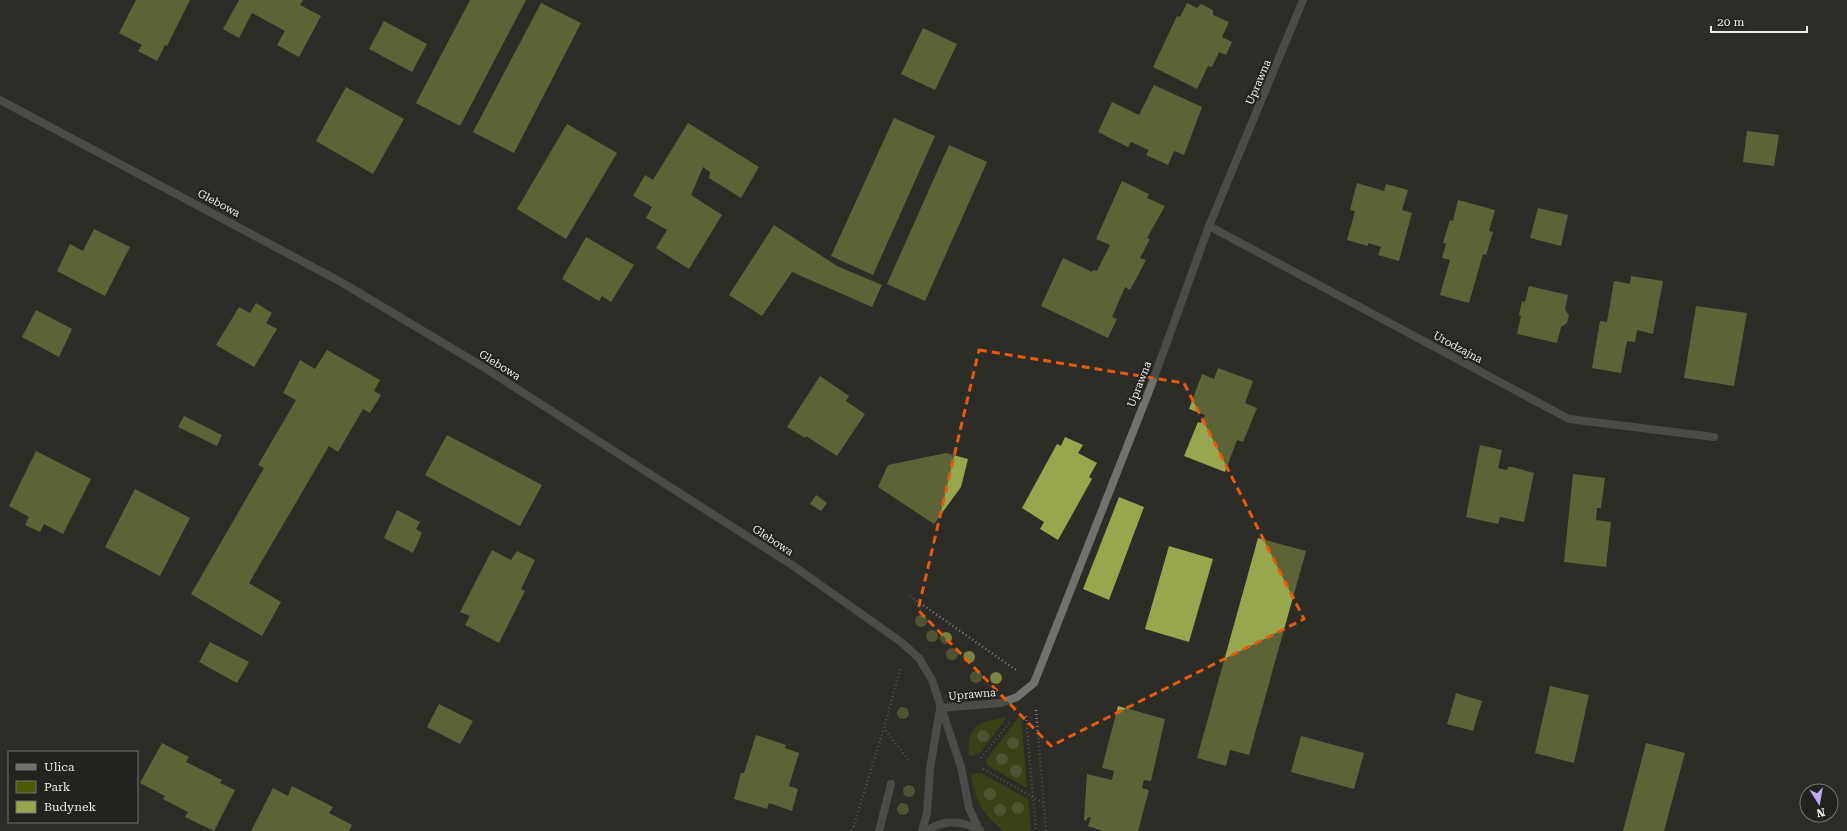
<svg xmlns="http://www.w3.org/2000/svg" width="1847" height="831" font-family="'Roboto Serif',serif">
	<rect width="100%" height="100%" fill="#2c2d27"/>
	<g fill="#4e5903">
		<polygon points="1021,714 1027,788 987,765 986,760"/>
		<path d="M1007,717L979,754L969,756C966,724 980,722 1007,717Z"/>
		<path d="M981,773L1028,799L1031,831H1002C998,825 992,821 987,815C977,803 973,790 971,774Z"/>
	</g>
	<g fill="#97a74d">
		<polygon points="136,0 190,0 167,46 165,45 157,61 138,51 142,45 119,33"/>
		<polygon points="239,0 303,0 300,5 321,16 299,57 277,45 285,31 252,13 239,38 223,29"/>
		<polygon points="470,0 526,0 460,126 416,103"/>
		<polygon points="541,3 581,23 514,153 473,132"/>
		<polygon points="1187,3 1197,8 1201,4 1213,10 1213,15 1229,22 1222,37 1232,42 1226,55 1219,52 1212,67 1208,66 1197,89 1153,67 1177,16 1180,17"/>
		<polygon points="384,21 427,44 412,72 369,49"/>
		<polygon points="923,28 957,44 935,90 901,74"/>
		<polygon points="1154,85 1202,107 1184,155 1174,151 1168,165 1146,155 1149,150 1131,142 1128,147 1098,132 1112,102 1139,115"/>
		<polygon points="346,87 404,119 373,174 316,141"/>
		<polygon points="894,118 935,136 873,275 831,256"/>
		<polygon points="688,123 759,167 741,198 709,178 710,172 703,167 691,195 722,215 689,269 656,248 667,230 646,218 652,207 633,196 645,175 653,180"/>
		<polygon points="567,124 617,153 566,239 517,209"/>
		<polygon points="1747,131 1779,135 1774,166 1743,162"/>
		<polygon points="949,145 987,162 925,301 887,284"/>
		<polygon points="1122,181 1149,194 1147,198 1165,206 1147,238 1150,239 1140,258 1146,260 1130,290 1125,287 1112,317 1117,319 1108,338 1041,306 1063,258 1092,272 1093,270 1097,271 1110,245 1096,239"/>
		<polygon points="1357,183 1384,191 1386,184 1408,190 1402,210 1412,213 1399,261 1378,255 1381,247 1368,243 1368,246 1347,240 1355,211 1350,210"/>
		<polygon points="1458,200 1495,210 1489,231 1493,232 1486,255 1483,254 1469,303 1440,295 1450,260 1442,258 1446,244 1443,243 1450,220 1453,221"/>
		<polygon points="1538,208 1568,215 1561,246 1530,238"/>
		<polygon points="774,225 837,266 882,285 872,307 792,272 762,316 729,295"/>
		<polygon points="94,229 130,247 105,296 57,271 70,244 83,251"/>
		<polygon points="586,237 634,265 611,302 602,296 599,301 562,279"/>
		<polygon points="1631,276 1663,281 1653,334 1637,330 1635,342 1627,341 1621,373 1592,368 1600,321 1607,322 1614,281 1630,284"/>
		<polygon points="1529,286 1568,295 1565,309 1569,316 1567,323 1561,327 1557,343 1517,334 1521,316 1519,315 1522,301 1525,302"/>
		<polygon points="256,303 272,313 266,323 277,329 254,367 216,345 239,307 250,313"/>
		<polygon points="1696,306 1747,313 1734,386 1684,378"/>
		<polygon points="36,310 72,329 59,357 22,337"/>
		<polygon points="327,350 380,380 374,391 381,395 370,413 363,409 338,452 329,446 249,583 281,602 262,636 191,594 264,468 258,465 296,400 283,393 300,360 315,369"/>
		<polygon points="1218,368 1253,381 1245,403 1257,408 1243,442 1237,440 1225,472 1184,456 1198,422 1201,423 1205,415 1189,409 1202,374 1214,379"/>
		<polygon points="820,376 849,396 846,401 865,414 837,456 806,436 805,438 787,427"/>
		<polygon points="184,416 222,435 217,446 178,427"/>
		<polygon points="447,435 542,485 520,526 425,475"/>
		<polygon points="1065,437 1083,445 1078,453 1097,463 1089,477 1092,479 1058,540 1040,529 1044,522 1022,508 1057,444 1061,446"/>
		<polygon points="1480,445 1502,450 1498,468 1507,470 1508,467 1513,467 1534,473 1524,522 1500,517 1498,524 1466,517"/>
		<polygon points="36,451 91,479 63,534 44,524 40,532 25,525 29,517 9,506"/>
		<polygon points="946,453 968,459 961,487 934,524 878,487 888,465"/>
		<polygon points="1573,474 1605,478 1601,508 1597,508 1596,520 1611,522 1606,567 1564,562"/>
		<polygon points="135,489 190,518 160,576 105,547"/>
		<polygon points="816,495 827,503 821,511 810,504"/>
		<polygon points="1119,497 1144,507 1109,600 1083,589"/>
		<polygon points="397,510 420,522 416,529 422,533 413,553 384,538"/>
		<polygon points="1258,538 1306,551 1249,755 1230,750 1226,766 1197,758"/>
		<polygon points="1169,546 1213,559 1189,642 1145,629"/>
		<polygon points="492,550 511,560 517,551 535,560 521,589 525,591 499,643 465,625 470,616 460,612"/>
		<polygon points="210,642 249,662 237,683 199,662"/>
		<polygon points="1550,686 1589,695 1574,763 1535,753"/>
		<polygon points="1456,693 1482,701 1473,731 1447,724"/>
		<polygon points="439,704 473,721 460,744 427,727"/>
		<polygon points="1118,706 1165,719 1151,781 1144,780 1142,788 1149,790 1138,831 1103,831 1088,826 1091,818 1088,817 1086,821 1084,820 1087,774 1112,780 1114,771 1102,768"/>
		<polygon points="756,735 786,745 785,748 799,753 789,786 798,789 792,811 769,803 767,809 734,799 741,773 744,773"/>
		<polygon points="1301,736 1364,753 1354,789 1291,772"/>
		<polygon points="162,743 189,757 186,762 222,780 220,783 235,790 214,831 185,817 188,812 163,799 165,796 140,783"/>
		<polygon points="1646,743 1685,753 1664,831 1623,831"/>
		<polygon points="292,786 333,807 329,813 352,825 349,831 251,831 273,788 288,796"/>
	</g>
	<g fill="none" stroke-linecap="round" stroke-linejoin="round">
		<g stroke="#81827d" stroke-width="2.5" stroke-dasharray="1 3" stroke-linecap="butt">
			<polyline points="910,596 1016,670"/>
			<polyline points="900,669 884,728 909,761"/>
			<polyline points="1036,710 1046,831"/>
			<polyline points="1026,716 1036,831"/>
			<polyline points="981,758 1009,723"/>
			<polyline points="983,769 1043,803"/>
			<polyline points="852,831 884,728"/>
		</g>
		<polyline stroke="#71726f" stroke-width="8" points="879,831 891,784"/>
		<g stroke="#71726f" stroke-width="8">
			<polyline points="0,100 341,282 480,365 795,567 901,642 919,658 932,680 961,767 969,808 979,830"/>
			<polyline points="1209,226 1569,419 1714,437"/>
			<polyline points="940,708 1001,703 1017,697 1034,683 1151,386 1209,226 1303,0"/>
			<polyline points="922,831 927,813 930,769 940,709"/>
			<path d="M927,831C943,819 962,821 980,830"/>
		</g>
	</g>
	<g fill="#78843f">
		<circle cx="921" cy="621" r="6"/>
		<circle cx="932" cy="636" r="6"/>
		<circle cx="946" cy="638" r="6"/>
		<circle cx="952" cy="654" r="6"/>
		<circle cx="969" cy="657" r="6"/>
		<circle cx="976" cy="677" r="6"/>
		<circle cx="996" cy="678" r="6"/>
		<circle cx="903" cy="713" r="6"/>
		<circle cx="983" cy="736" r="6"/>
		<circle cx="1013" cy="743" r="6"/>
		<circle cx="1002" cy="759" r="6"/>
		<circle cx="1016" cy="771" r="6"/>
		<circle cx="909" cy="791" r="6"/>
		<circle cx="990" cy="794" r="6"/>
		<circle cx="1018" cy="808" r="6"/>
		<circle cx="903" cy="809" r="6"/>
		<circle cx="1000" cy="810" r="6"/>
	</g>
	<path d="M0 0H1847V831H0ZM979,350L1184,383L1304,619L1051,746L918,610Z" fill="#2c2d27" fill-opacity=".55" fill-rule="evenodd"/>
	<path fill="none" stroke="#e8590c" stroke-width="3" stroke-dasharray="8 5" stroke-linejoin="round" d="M979,350L1184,383L1304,619L1051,746L918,610Z"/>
	<g text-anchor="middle" stroke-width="4" stroke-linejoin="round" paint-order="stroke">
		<g font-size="11" fill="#ecede9" stroke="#22231e">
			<text transform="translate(1258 82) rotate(-67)" y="4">Uprawna</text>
			<text transform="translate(219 203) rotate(28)" y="4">Glebowa</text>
			<text transform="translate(1458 347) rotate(28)" y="4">Urodzajna</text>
			<text transform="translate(500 365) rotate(32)" y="4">Glebowa</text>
			<text transform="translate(1139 384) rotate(-69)" y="4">Uprawna</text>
			<text transform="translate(773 540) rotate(33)" y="4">Glebowa</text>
			<text transform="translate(972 694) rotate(-5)" y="4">Uprawna</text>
		</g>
	</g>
	<rect x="8" y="751" width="130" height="72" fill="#22231e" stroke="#73746f"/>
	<rect x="16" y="764" width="20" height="6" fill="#71726f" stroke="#73746f"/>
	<text x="44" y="771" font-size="12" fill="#ecede9">Ulica</text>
	<rect x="16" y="781" width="20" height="12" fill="#4e5903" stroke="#73746f"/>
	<text x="44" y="791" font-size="12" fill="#ecede9">Park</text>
	<rect x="16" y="801" width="20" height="12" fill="#97a74d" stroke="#73746f"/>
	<text x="44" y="811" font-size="12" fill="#ecede9">Budynek</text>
	<g transform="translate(1819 803) rotate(169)"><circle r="19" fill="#22231e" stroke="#73746f"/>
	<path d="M0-3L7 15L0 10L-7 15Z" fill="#bfa9f4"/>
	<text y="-6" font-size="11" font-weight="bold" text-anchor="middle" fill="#ecede9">N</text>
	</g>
	<path d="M1711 26v6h96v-6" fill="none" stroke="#ecede9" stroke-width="2"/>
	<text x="1717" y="26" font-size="12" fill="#ecede9" stroke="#22231e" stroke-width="3" paint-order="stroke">20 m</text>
</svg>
